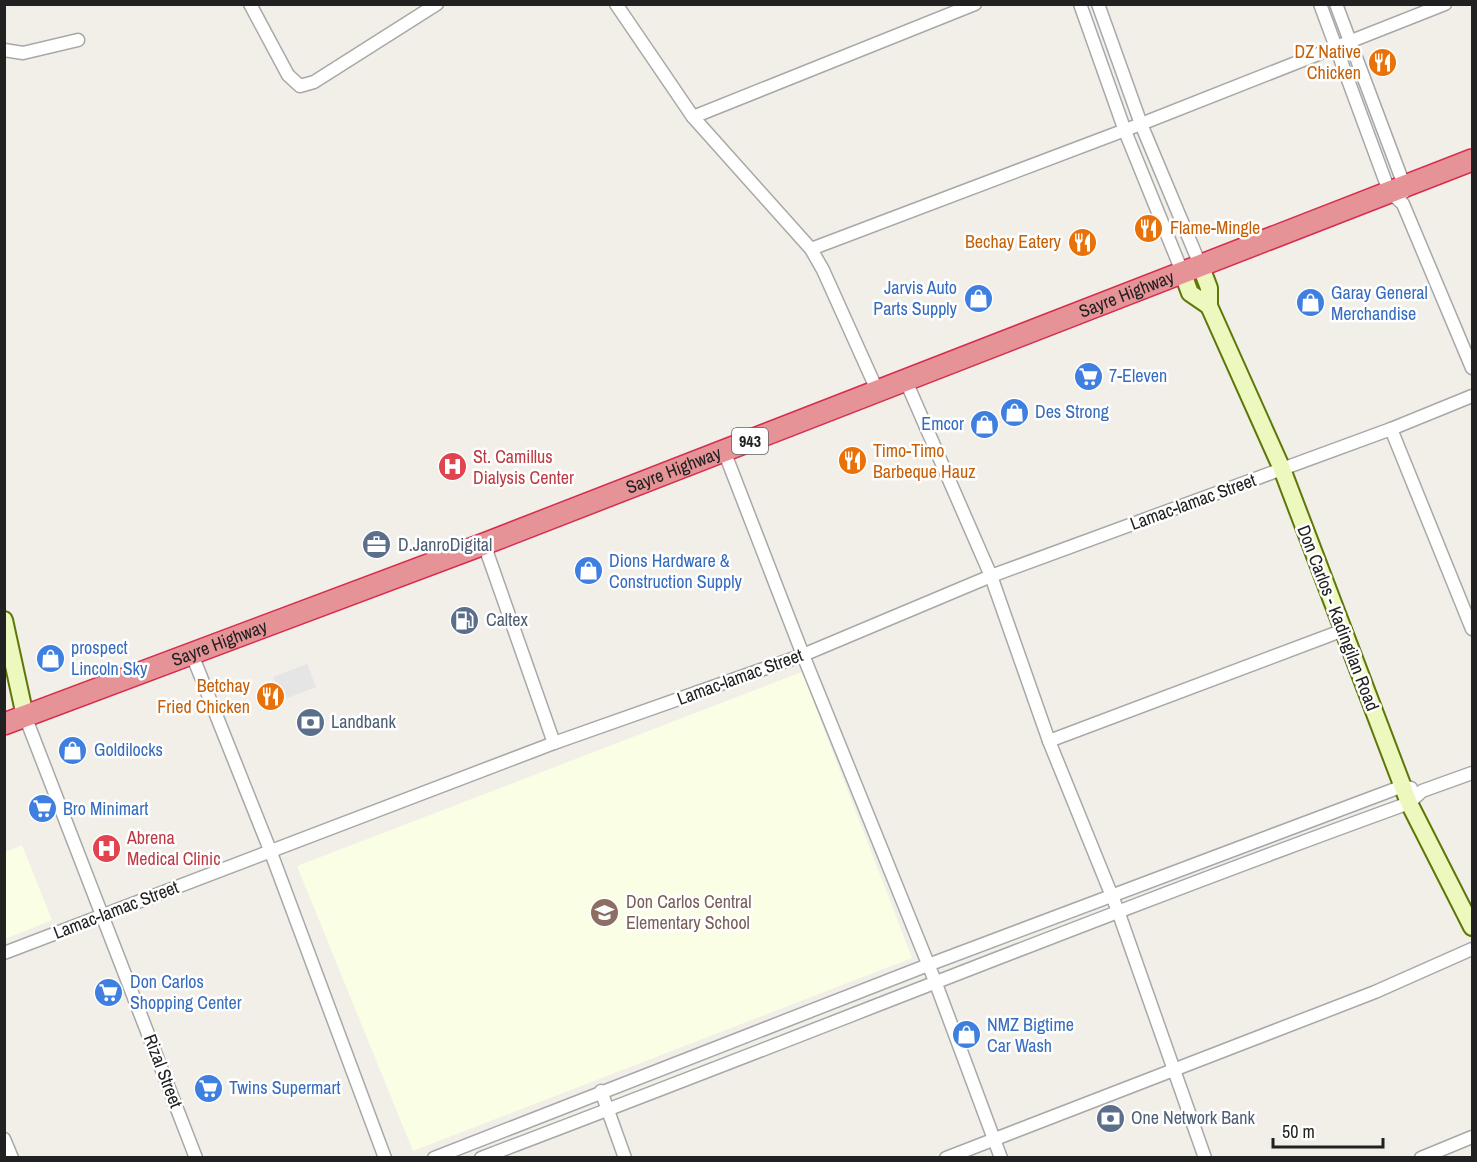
<svg xmlns="http://www.w3.org/2000/svg" width="1477" height="1162" font-family="'Archivo Narrow',sans-serif">
	<rect width="100%" height="100%" fill="#f1efe8"/>
	<g fill="#fafee4">
		<polygon points="802,672 912,958 413,1151 297,866"/>
		<polygon points="22,845 52,920 5,939 5,852"/>
	</g>
	<polygon fill="#e5e5e5" points="307,664 316,687 282,700 273,677"/>
	<g fill="none" stroke-linecap="round" stroke-linejoin="round">
		<defs>
			<g id="street">
				<polyline points="250,4 288,75 300,86 314,82 437,4"/>
				<polyline points="616,4 693,117 811,249 823,270 877,390"/>
				<polyline points="1080,4 1125,131 1183,274"/>
				<polyline points="1098,4 1141,124 1201,267"/>
				<polyline points="1320,4 1389,191 1403,204 1472,368"/>
				<polyline points="1336,4 1404,185 1404,192"/>
				<polyline points="4,50 23,53 78,40"/>
				<polyline points="693,117 975,4"/>
				<polyline points="811,249 1141,124 1445,4"/>
				<polyline points="905,379 991,576 1049,741 1118,911 1205,1158"/>
				<polyline points="1391,429 1472,629"/>
				<polyline points="724,451 803,655 935,981 1001,1158"/>
				<polyline points="484,544 554,743"/>
				<polyline points="191,652 270,850 385,1158"/>
				<polyline points="25,716 196,1158"/>
				<polyline points="1049,741 1341,631"/>
				<polyline points="4,953 554,743 803,655 991,576 1391,429 1472,396"/>
				<polyline points="601,1091 625,1158"/>
				<polyline points="4,1139 12,1158"/>
				<polyline points="434,1158 928,965 1403,786 1411,788"/>
				<path d="M481,1158C791,1041 1097,916 1409,803L1422,791L1472,773"/>
				<polyline points="946,1158 1375,992 1472,949"/>
				<polyline points="1421,1158 1472,1137"/>
			</g>
			<g id="secondary">
				<polyline points="1201,267 1209,288 1209,306"/>
				<polyline points="1183,274 1190,293 1209,306"/>
				<polyline points="1209,306 1282,469 1409,803 1472,927"/>
				<polyline points="4,620 25,716"/>
			</g>
			<g id="highway">
				<path id="s1" d="M4,724L484,544L1472,160"/>
			</g>
		</defs>
		<use href="#street" stroke="#a8a8a8" stroke-width="15"/>
		<use href="#secondary" stroke="#5c7808" stroke-width="20"/>
		<use href="#highway" stroke="#d72d4f" stroke-width="24"/>
		<use href="#street" stroke="#fff" stroke-width="12"/>
		<use href="#secondary" stroke="#edf8bf" stroke-width="16"/>
		<use href="#highway" stroke="#e59396" stroke-width="21"/>
	</g>
	<defs>
		<symbol id="restaurant-disc" viewBox="-11 -11 22 22"><circle r="9.5" fill="#e8710a" stroke="#fff"/><path d="M-5-6h1v4h1v-4h1v4h1v-4h1v5L-1.5 .5V6h-2V.5L-5-1ZM5-6V6H3V1.5H1.5Q1.5-4 5-6Z" fill="#fff"/></symbol>
		<symbol id="shop-disc" viewBox="-11 -11 22 22"><circle r="9.5" fill="#3f7fe0" stroke="#fff"/><path d="M-5-2.5h2.3a2.7 3.5 0 0 1 5.4 0H5L5.5 6h-11ZM-1.5-2.5h3a1.5 2.3 0 0 0-3 0Z" fill="#fff"/></symbol>
		<symbol id="supermarket-disc" viewBox="-11 -11 22 22"><circle r="9.5" fill="#3f7fe0" stroke="#fff"/><path d="M-6-5.5h2.5l.6 2H6L4.5 2H-2.5L-4.4-4H-6ZM-1.5 3.2a1.3 1.3 0 1 0 .1 0ZM3 3.2a1.3 1.3 0 1 0 .1 0Z" fill="#fff"/></symbol>
		<symbol id="hospital-disc" viewBox="-11 -11 22 22"><circle r="9.5" fill="#e0444e" stroke="#fff"/><path d="M-5-5h3v3.5h4V-5h3V5h-3V1.5h-4V5h-3Z" fill="#fff"/></symbol>
		<symbol id="office-disc" viewBox="-11 -11 22 22"><circle r="9.5" fill="#5c6f8a" stroke="#fff"/><path d="M-6-3h4V-5.5h4V-3h4V5H-6ZM-1-4.5V-3h2v-1.5ZM-6 0V1H6V0Z" fill="#fff"/></symbol>
		<symbol id="fuel-disc" viewBox="-11 -11 22 22"><circle r="9.5" fill="#5c6f8a" stroke="#fff"/><path d="M-5.5-6h7V0h2V4h1.3V-2.5L3-4.5l.8-.8L6-3V5H2.5V1h-1V6h-7ZM-4.2-4.7v3.2H.2V-4.7Z" fill="#fff"/></symbol>
		<symbol id="bank-disc" viewBox="-11 -11 22 22"><circle r="9.5" fill="#5c6f8a" stroke="#fff"/><path d="M-6-4H6V4H-6ZM0-2.3a2.3 2.3 0 1 0 0 4.6a2.3 2.3 0 1 0 0-4.6Z" fill="#fff"/></symbol>
		<symbol id="school-disc" viewBox="-11 -11 22 22"><circle r="9.5" fill="#8d6e63" stroke="#fff"/><path d="M0-5L7-2L0 1L-7-2ZM-4 1L0 2.5L4 1V4Q0 6-4 4Z" fill="#fff"/></symbol>
	</defs>
	<g fill-rule="evenodd">
		<use href="#restaurant-disc" x="1366" y="46" width="33" height="33"/>
		<use href="#restaurant-disc" x="1132" y="212" width="33" height="33"/>
		<use href="#restaurant-disc" x="1066" y="226" width="33" height="33"/>
		<use href="#shop-disc" x="962" y="282" width="33" height="33"/>
		<use href="#shop-disc" x="1294" y="286" width="33" height="33"/>
		<use href="#supermarket-disc" x="1072" y="360" width="33" height="33"/>
		<use href="#shop-disc" x="998" y="396" width="33" height="33"/>
		<use href="#shop-disc" x="968" y="408" width="33" height="33"/>
		<use href="#restaurant-disc" x="836" y="444" width="33" height="33"/>
		<use href="#hospital-disc" x="436" y="450" width="33" height="33"/>
		<use href="#office-disc" x="360" y="528" width="33" height="33"/>
		<use href="#shop-disc" x="572" y="554" width="33" height="33"/>
		<use href="#fuel-disc" x="448" y="604" width="33" height="33"/>
		<use href="#shop-disc" x="34" y="642" width="33" height="33"/>
		<use href="#restaurant-disc" x="254" y="680" width="33" height="33"/>
		<use href="#bank-disc" x="294" y="706" width="33" height="33"/>
		<use href="#shop-disc" x="56" y="734" width="33" height="33"/>
		<use href="#supermarket-disc" x="26" y="792" width="33" height="33"/>
		<use href="#hospital-disc" x="90" y="832" width="33" height="33"/>
		<use href="#school-disc" x="588" y="896" width="33" height="33"/>
		<use href="#supermarket-disc" x="92" y="976" width="33" height="33"/>
		<use href="#shop-disc" x="950" y="1018" width="33" height="33"/>
		<use href="#supermarket-disc" x="192" y="1072" width="33" height="33"/>
		<use href="#bank-disc" x="1094" y="1102" width="33" height="33"/>
	</g>
	<g text-anchor="middle" stroke-width="5" stroke-linejoin="round" paint-order="stroke">
		<rect fill="#fff" stroke="#646464" stroke-width="1.5" x="732" y="428" width="36" height="26" rx="4.5"/>
		<g font-size="16" font-weight="bold" fill="#212121">
			<text x="750" y="447">943</text>
		</g>
		<g font-size="18" fill="#c56008" stroke="#fff" text-anchor="end">
			<text x="1361" y="58">DZ Native<tspan x="1361" dy="21">Chicken</tspan></text>
			<text x="1170" y="234" text-anchor="start">Flame-Mingle</text>
			<text x="1061" y="248">Bechay Eatery</text>
			<text x="873" y="457" text-anchor="start">Timo-Timo<tspan x="873" dy="21">Barbeque Hauz</tspan></text>
			<text x="250" y="692">Betchay<tspan x="250" dy="21">Fried Chicken</tspan></text>
		</g>
		<g font-size="18" fill="#366cbe" stroke="#fff" text-anchor="start">
			<text x="957" y="294" text-anchor="end">Jarvis Auto<tspan x="957" dy="21">Parts Supply</tspan></text>
			<text x="1331" y="299">Garay General<tspan x="1331" dy="21">Merchandise</tspan></text>
			<text x="1109" y="382">7-Eleven</text>
			<text x="1035" y="418">Des Strong</text>
			<text x="964" y="430" text-anchor="end">Emcor</text>
			<text x="609" y="567">Dions Hardware &amp;<tspan x="609" dy="21">Construction Supply</tspan></text>
			<text x="71" y="654">prospect<tspan x="71" dy="21">Lincoln Sky</tspan></text>
			<text x="94" y="756">Goldilocks</text>
			<text x="63" y="815">Bro Minimart</text>
			<text x="130" y="988">Don Carlos<tspan x="130" dy="21">Shopping Center</tspan></text>
			<text x="987" y="1031">NMZ Bigtime<tspan x="987" dy="21">Car Wash</tspan></text>
			<text x="229" y="1094">Twins Supermart</text>
		</g>
		<g font-size="18" fill="#212121" stroke="#fff">
			<text dy="6" stroke="none"><textPath href="#s1" startOffset="1202">Sayre Highway</textPath></text>
			<text dy="6" stroke="none"><textPath href="#s1" startOffset="716">Sayre Highway</textPath></text>
			<text transform="translate(1193 502) rotate(-20)" y="6">Lamac-lamac Street</text>
			<text transform="translate(1338 618) rotate(69)" y="6">Don Carlos - Kadingilan Road</text>
			<text dy="6" stroke="none"><textPath href="#s1" startOffset="230">Sayre Highway</textPath></text>
			<text transform="translate(740 677) rotate(-20)" y="6">Lamac-lamac Street</text>
			<text transform="translate(116 910) rotate(-21)" y="6">Lamac-lamac Street</text>
			<text transform="translate(163 1071) rotate(69)" y="6">Rizal Street</text>
		</g>
		<g font-size="18" fill="#be3a42" stroke="#fff" text-anchor="start">
			<text x="473" y="463">St. Camillus<tspan x="473" dy="21">Dialysis Center</tspan></text>
			<text x="127" y="844">Abrena<tspan x="127" dy="21">Medical Clinic</tspan></text>
		</g>
		<g font-size="18" fill="#4e5e75" stroke="#fff" text-anchor="start">
			<text x="398" y="551">D.JanroDigital</text>
			<text x="486" y="626">Caltex</text>
			<text x="331" y="728">Landbank</text>
			<text x="1131" y="1124">One Network Bank</text>
		</g>
		<g font-size="18" fill="#785e54" stroke="#fff" text-anchor="start">
			<text x="626" y="908">Don Carlos Central<tspan x="626" dy="21">Elementary School</tspan></text>
		</g>
	</g>
	<rect width="1477" height="1162" fill="none" stroke="#212121" stroke-width="12"/>
	<path d="M1273 1138v9h110v-9" fill="none" stroke="#212121" stroke-width="3"/>
	<text x="1282" y="1138" font-size="18" fill="#212121" stroke="#ffffff" stroke-width="4.5" paint-order="stroke">50 m</text>
</svg>
